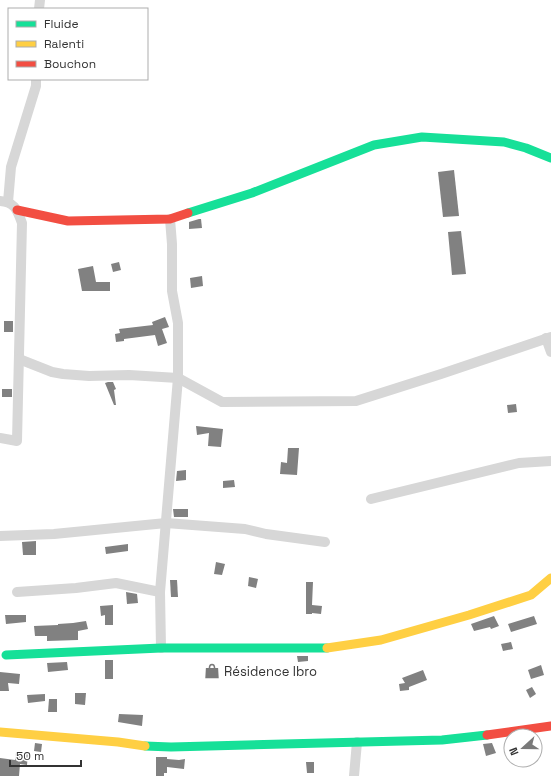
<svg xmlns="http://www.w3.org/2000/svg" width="551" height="776" font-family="'Space Grotesk',sans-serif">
	<rect width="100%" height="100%" fill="#fff"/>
	<g fill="#818181">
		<polygon points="454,170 459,216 443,217 438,172"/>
		<polygon points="199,219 201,219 202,228 189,229 189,222"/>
		<polygon points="461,231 466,274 452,275 448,232"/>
		<polygon points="119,262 121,270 113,272 111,264"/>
		<polygon points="93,266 96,282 110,282 110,291 82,291 78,269"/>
		<polygon points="202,276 203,286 191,288 190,278"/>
		<polygon points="165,317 169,327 162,329 167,343 158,346 155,335 124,339 124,341 116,342 115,334 120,333 119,329 153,325 152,322"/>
		<rect x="4" y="321" width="9" height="11"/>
		<polygon points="108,382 113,382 116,389 114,390 116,405 114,405 105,383"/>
		<rect x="2" y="389" width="10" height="8"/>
		<polygon points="516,404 517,412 508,413 507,405"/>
		<polygon points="196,426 223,429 221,447 208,446 209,433 197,435"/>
		<polygon points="288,448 299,448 297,475 280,474 281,462 287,463"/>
		<polygon points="186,470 186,480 176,481 177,471"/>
		<polygon points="234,480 235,487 223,488 223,481"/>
		<polygon points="173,509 188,509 188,517 174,517"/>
		<polygon points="36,541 36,555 23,555 22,542"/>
		<polygon points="128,544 128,551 106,554 105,547"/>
		<polygon points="216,562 225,564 222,575 214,574"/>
		<polygon points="249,577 258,579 256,588 248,586"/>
		<polygon points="170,580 177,580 178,597 171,597"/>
		<polygon points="306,582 313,582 312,605 322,606 321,614 312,613 312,614 306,614"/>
		<polygon points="126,592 137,594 138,603 127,604"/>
		<polygon points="113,605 113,625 105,625 105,615 101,616 100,606"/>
		<polygon points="5,615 26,615 26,622 6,624"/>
		<polygon points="494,616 499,626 491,629 490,627 474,631 471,624"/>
		<polygon points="534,616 537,624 511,632 508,624"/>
		<polygon points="86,621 88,629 78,631 78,640 47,641 47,636 35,636 34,626 58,625 58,624 73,623"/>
		<polygon points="511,642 513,649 503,651 501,644"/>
		<polygon points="297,656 308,656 308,661 298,662"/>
		<rect x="105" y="660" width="8" height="19"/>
		<polygon points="67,662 68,670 48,672 47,663"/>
		<polygon points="541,665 544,675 531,679 528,670"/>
		<polygon points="423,670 427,680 409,687 409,690 400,691 399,684 405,683 402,678"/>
		<polygon points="0,672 20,674 19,684 8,683 9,691 0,691"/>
		<polygon points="532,687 536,694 530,698 526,690"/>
		<polygon points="75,693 86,693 85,705 75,704"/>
		<polygon points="45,694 45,701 28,703 27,695"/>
		<polygon points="49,699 57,699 57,712 48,712"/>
		<polygon points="119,714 143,715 142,726 118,722"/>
		<polygon points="35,743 42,744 41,752 34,751"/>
		<polygon points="492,743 496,753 486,756 483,744"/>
		<polygon points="16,752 28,754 27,765 20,764 19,776 0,776 0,758 15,760"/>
		<polygon points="156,757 167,757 167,759 179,760 185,759 184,769 167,767 167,773 164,773 164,776 156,776"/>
		<polygon points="306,762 314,762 314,773 307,773"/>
	</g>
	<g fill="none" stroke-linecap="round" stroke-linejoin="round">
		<g stroke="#d7d7d7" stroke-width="10">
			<polyline points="39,9 40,0"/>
			<path d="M0,201C15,202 17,210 22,223L17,441L0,438"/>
			<polyline points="8,202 11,167 36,86 36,79"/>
			<polyline points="546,338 551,352"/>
			<polyline points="19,359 52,372 63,374 89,376 129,375 178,378 222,402 356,401 441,374 551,337"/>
			<polyline points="371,499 519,463 551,461"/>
			<polyline points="0,536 54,534 166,523 245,529 266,534 325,542"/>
			<polyline points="17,592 76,588 116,583 160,592"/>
			<polyline points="161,648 160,592 178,378 178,323 172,291 172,244 170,219"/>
			<polyline points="354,776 357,742"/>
		</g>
		<g stroke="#16e098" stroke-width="9">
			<polyline points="188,213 252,193 374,145 422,137 504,142 526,148 551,158"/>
			<polyline points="6,655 161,648 327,648"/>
			<polyline points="145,746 171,747 442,740 487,735"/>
		</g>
		<g stroke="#ffcf43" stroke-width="9">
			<polyline points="327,648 381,640 469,615 531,595 551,578"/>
			<polyline points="0,732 118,742 145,746"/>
		</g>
		<g stroke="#f24e42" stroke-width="9">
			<polyline points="17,210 68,221 170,219 188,213"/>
			<polyline points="487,735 551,726"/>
		</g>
	</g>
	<defs>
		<symbol id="shop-bare" viewBox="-9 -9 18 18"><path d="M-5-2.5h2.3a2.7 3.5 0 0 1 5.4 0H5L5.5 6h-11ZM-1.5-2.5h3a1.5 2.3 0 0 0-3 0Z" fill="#7a7a7a" stroke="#fff" stroke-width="2.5" paint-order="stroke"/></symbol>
	</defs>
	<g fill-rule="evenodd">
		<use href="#shop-bare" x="201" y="660" width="22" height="22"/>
	</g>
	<g text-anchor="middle" stroke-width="4" stroke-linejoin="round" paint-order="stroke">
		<g font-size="13" fill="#333" stroke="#fff" text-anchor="start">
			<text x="224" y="676">Résidence Ibro</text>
		</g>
	</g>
	<rect x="8" y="8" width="140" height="72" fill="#ffffff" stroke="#adadad"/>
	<rect x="16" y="21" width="20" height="6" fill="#16e098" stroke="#adadad"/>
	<text x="44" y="28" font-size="12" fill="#333333">Fluide</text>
	<rect x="16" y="41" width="20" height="6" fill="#ffcf43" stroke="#adadad"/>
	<text x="44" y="48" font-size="12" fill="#333333">Ralenti</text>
	<rect x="16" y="61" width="20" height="6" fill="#f24e42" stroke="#adadad"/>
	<text x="44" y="68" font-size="12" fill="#333333">Bouchon</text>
	<g transform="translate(523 748) rotate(249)"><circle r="19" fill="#ffffff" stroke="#adadad"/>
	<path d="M0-3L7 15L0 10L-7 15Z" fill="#7a7a7a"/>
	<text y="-6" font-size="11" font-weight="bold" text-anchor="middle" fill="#333333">N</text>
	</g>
	<path d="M10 760v6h71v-6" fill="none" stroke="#333333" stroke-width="2"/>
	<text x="16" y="760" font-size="12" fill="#333333" stroke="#ffffff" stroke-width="3" paint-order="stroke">50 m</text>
</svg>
